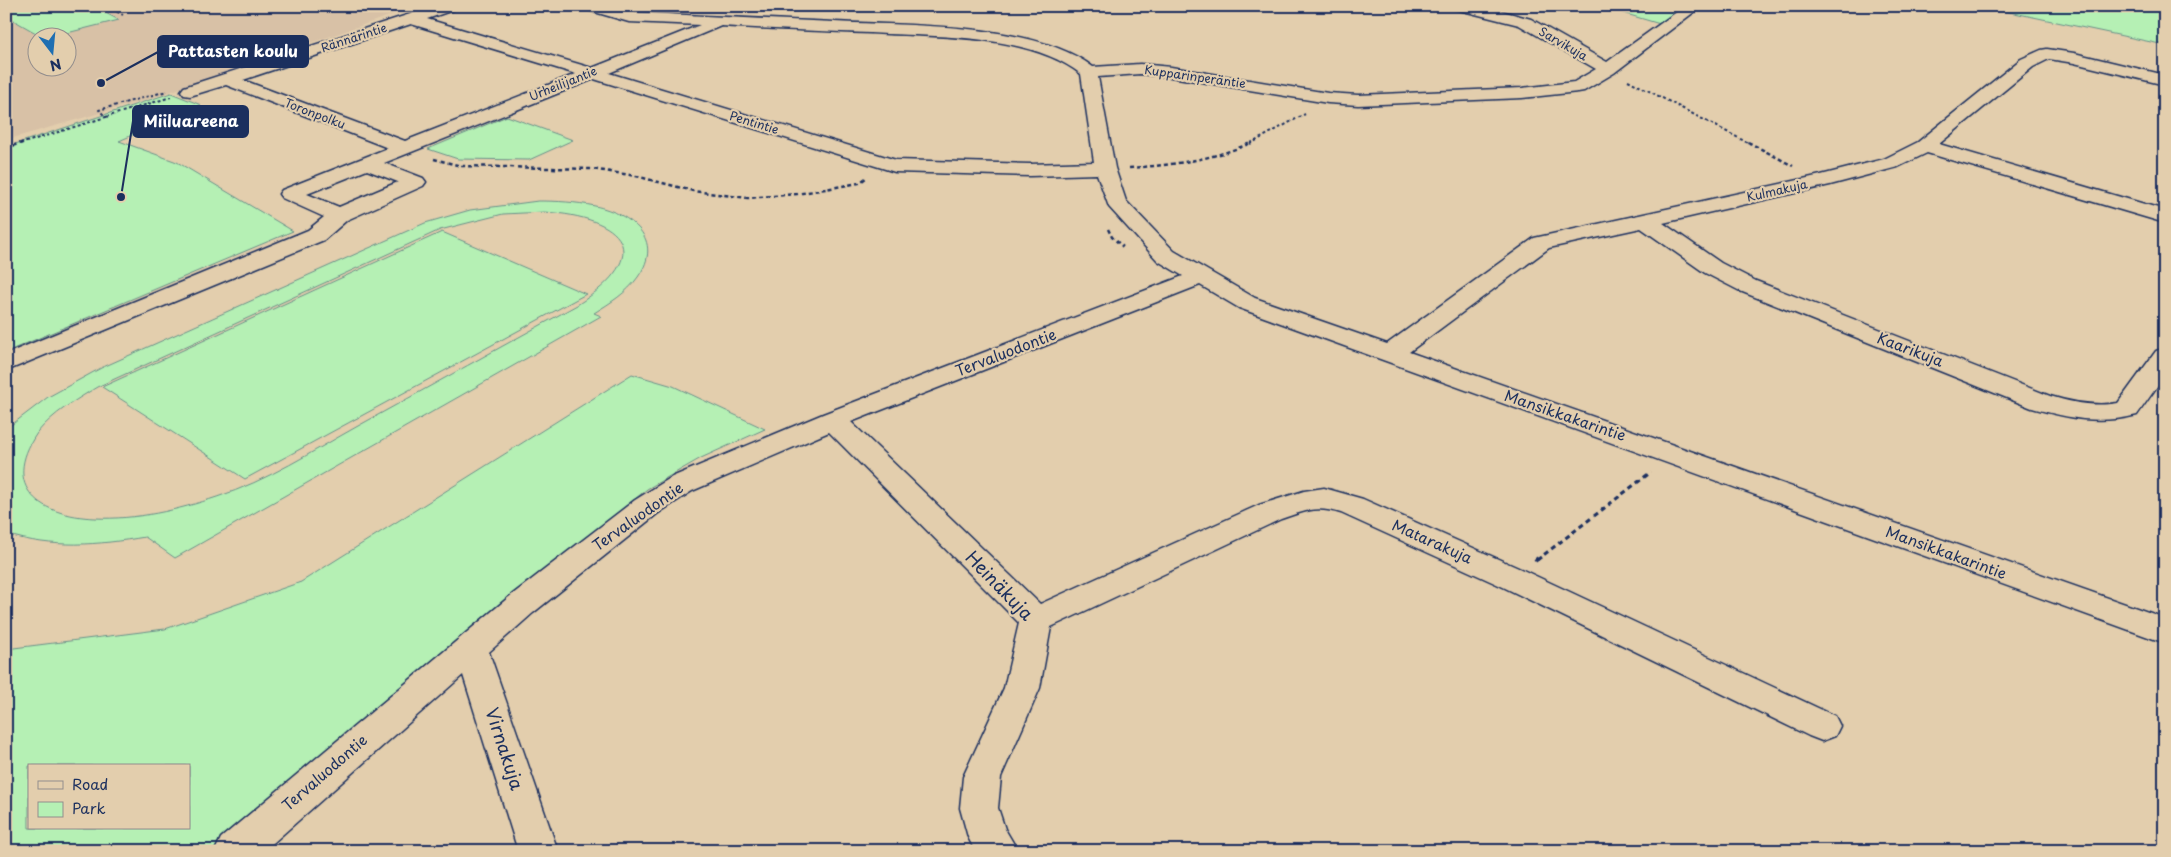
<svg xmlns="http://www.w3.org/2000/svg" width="2171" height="857" font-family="'Playpen Sans',sans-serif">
	<rect width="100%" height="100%" fill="#e3cead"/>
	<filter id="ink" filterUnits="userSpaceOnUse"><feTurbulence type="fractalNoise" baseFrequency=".02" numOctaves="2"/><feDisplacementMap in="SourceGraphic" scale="10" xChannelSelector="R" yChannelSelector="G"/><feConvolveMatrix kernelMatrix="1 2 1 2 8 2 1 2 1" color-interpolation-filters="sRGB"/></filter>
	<g filter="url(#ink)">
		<path fill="#d8c1a6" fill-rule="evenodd" d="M6,6H408L412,8L152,98L6,140ZM38,38H68V68H38Z"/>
		<g fill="#b5f0b4" stroke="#689089" fill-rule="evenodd">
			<polygon points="6,6 92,6 119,20 51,37 43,37 6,16"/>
			<polygon points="1599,6 1684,6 1660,24"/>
			<polygon points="1989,6 2165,6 2165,45 1986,7"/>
			<polygon points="171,93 201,105 119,141 177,162 293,231 6,352 6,147"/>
			<polygon points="507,116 573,140 529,160 458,159 428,149"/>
			<path d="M538,201C557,201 576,202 595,206C631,214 665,239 638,277C627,293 610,303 594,313L601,316L175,558L145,537C98,545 53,549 6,534V429L48,397L101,368L425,223L470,210ZM544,212C624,217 657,254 577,305C504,345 431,386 358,426C313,451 267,481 217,497C178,510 136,520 95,518C41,516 0,488 37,433C53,413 76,400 97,387L440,230L503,214Z"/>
			<polygon points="442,232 586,294 245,479 102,387"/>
			<path d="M632,374L673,386L765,429L701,458L647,489L214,851H6V649L165,629L301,582ZM29,766H189V828H29Z"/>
		</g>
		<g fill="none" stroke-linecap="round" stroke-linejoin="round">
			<defs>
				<path id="minor" d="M435,6H458L456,9L427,19L592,68L700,25L629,22L584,9L582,6H607L630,12C698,16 766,19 834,22C908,26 1034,22 1093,67L1140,64L1171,67L1328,93L1358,95L1522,88L1574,82L1596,69L1519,25L1455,9L1453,6H1484L1531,19L1607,62L1685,6H1702L1614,73L1584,91L1578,92L1522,98L1358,105L1328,103L1171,77L1140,74L1098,77L1115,168L1126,201L1174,251L1255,298L1387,344L1534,238L1821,175L1884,159L1918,142L2021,59L2041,50L2047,49L2074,53L2165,75V85L2074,63L2049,59L2033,67L1939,144L2165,210V223L1927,153L1898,167L1830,185L1663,223L1721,263L1756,281L2050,396C2073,403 2095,407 2118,403L2156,351L2165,348V375L2137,415C2097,425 2070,418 2032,408L1740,291L1705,273L1641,228L1549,248L1409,352L2165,618V643L1239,308L1200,285L851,422L1040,604L1259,505L1304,491L1324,488L1363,499L1523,570L1835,716L1840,726L1835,736L1822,741L1809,736L1501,586L1341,513C1315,505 1305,511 1281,519L1051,627L1040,688L1001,777L998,808L1005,829L1018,851H975L968,837L960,808L963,777L1004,688L1019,623L829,432L692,491L657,514L533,613L489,652L558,851H518L463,675L264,851H215L221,838L509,597L635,500L672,477L823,414L1183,276L1158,261L1109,207L1097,174L1030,176L895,172L594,79L384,163L423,178L426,182L423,186L347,220L324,240L6,371V354L308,230L324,217L282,198L279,194L282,190L388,148L226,85L190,96L184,95L181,91L184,87ZM411,24L576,74L405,141L243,80ZM721,26C771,29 820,31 870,33C934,37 1029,33 1081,74L1094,162L1030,164L896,160L609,73ZM367,170L398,182L339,207L307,194Z"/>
			</defs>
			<use href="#minor" stroke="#1b2f5e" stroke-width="3"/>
			<g stroke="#1b2f5e" stroke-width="2" stroke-dasharray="3 2.5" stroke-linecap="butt">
				<polyline points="107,6 123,15"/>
				<polyline points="1628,80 1750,144"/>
				<polyline points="106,117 171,97"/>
				<polyline points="20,144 106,117 99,110 167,91"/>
				<polyline points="1250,144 1305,114"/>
			</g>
			<g stroke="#1b2f5e" stroke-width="2.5" stroke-dasharray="4 3" stroke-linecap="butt">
				<polyline points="1748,142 1793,166"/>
				<polyline points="6,148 24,142"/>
				<polyline points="434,159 461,166 592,169 636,176 693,191 748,198 797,194 859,183 866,178"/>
				<path d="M1129,168C1173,165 1212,160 1253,142"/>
				<polyline points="1108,229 1112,237 1123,247"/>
			</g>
			<polyline stroke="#1b2f5e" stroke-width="3" stroke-dasharray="5 4" stroke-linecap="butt" points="1537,560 1651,472"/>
			<polyline stroke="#1b2f5e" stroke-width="4" stroke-dasharray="6 5" stroke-linecap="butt" points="1535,561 1538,558"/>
			<use href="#minor" fill="#e3cead" fill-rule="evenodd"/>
		</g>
	</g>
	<g text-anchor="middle" stroke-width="4.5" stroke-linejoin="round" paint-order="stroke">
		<g font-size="12" fill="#1b2f5e" stroke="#e3cead">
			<text transform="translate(354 38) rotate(-18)" y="4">Rännärintie</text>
			<text transform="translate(1563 44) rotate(30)" y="4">Sarvikuja</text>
			<text transform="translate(1195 77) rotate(8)" y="4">Kupparinperäntie</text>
			<text transform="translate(563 84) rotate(-22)" y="4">Urheilijantie</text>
			<text transform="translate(315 114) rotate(21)" y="4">Toronpolku</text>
			<text transform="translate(754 123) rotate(17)" y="4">Pentintie</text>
			<text transform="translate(1777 191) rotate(-13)" y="4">Kulmakuja</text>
		</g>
		<g font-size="15" fill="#1b2f5e" stroke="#e3cead">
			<text transform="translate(1910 350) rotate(21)" y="5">Kaarikuja</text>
			<text transform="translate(1006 353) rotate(-21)" y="5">Tervaluodontie</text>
			<text transform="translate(1565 416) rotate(19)" y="5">Mansikkakarintie</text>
			<text transform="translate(638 517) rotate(-35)" y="5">Tervaluodontie</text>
			<text transform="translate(1432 542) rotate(24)" y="5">Matarakuja</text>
			<text transform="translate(1946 553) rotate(20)" y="5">Mansikkakarintie</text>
			<text transform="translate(325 773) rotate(-41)" y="5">Tervaluodontie</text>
		</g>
		<g font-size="18" fill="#1b2f5e" stroke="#e3cead">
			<text transform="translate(999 586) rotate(46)" y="6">Heinäkuja</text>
			<text transform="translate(504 749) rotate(72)" y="6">Virnakuja</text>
		</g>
	</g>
	<path fill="none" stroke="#1b2f5e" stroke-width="2" d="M101 83L158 52M121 197L133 121"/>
	<g fill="#1b2f5e" stroke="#e3cead" stroke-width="2">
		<circle cx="101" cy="83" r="5"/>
		<circle cx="121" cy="197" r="5"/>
	</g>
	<g fill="#1b2f5e" stroke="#1b2f5e" stroke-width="2">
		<rect x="158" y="36" width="150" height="31" rx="5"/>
		<rect x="133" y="106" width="115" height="31" rx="5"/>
	</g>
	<g font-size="16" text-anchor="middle" font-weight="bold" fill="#fff">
		<text x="233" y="57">Pattasten koulu</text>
		<text x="191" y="127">Miiluareena</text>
	</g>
	<rect width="2171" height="857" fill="none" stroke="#e3cead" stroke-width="25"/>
	<rect x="12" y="12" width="2146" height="832" fill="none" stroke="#1b2f5e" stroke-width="2" filter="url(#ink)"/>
	<rect x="28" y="764" width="162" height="65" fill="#e3cead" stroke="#938e8d"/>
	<rect x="38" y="781" width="25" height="8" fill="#e3cead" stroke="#938e8d"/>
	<text x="72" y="790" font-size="15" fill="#1b2f5e">Road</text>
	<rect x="38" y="802" width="25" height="15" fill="#b5f0b4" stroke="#938e8d"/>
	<text x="72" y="814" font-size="15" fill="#1b2f5e">Park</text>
	<g transform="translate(52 52) rotate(164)"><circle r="24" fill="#e3cead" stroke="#938e8d"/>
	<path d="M0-4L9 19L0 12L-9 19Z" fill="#1f6fb2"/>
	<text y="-8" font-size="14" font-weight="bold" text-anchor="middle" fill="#1b2f5e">N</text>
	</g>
</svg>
